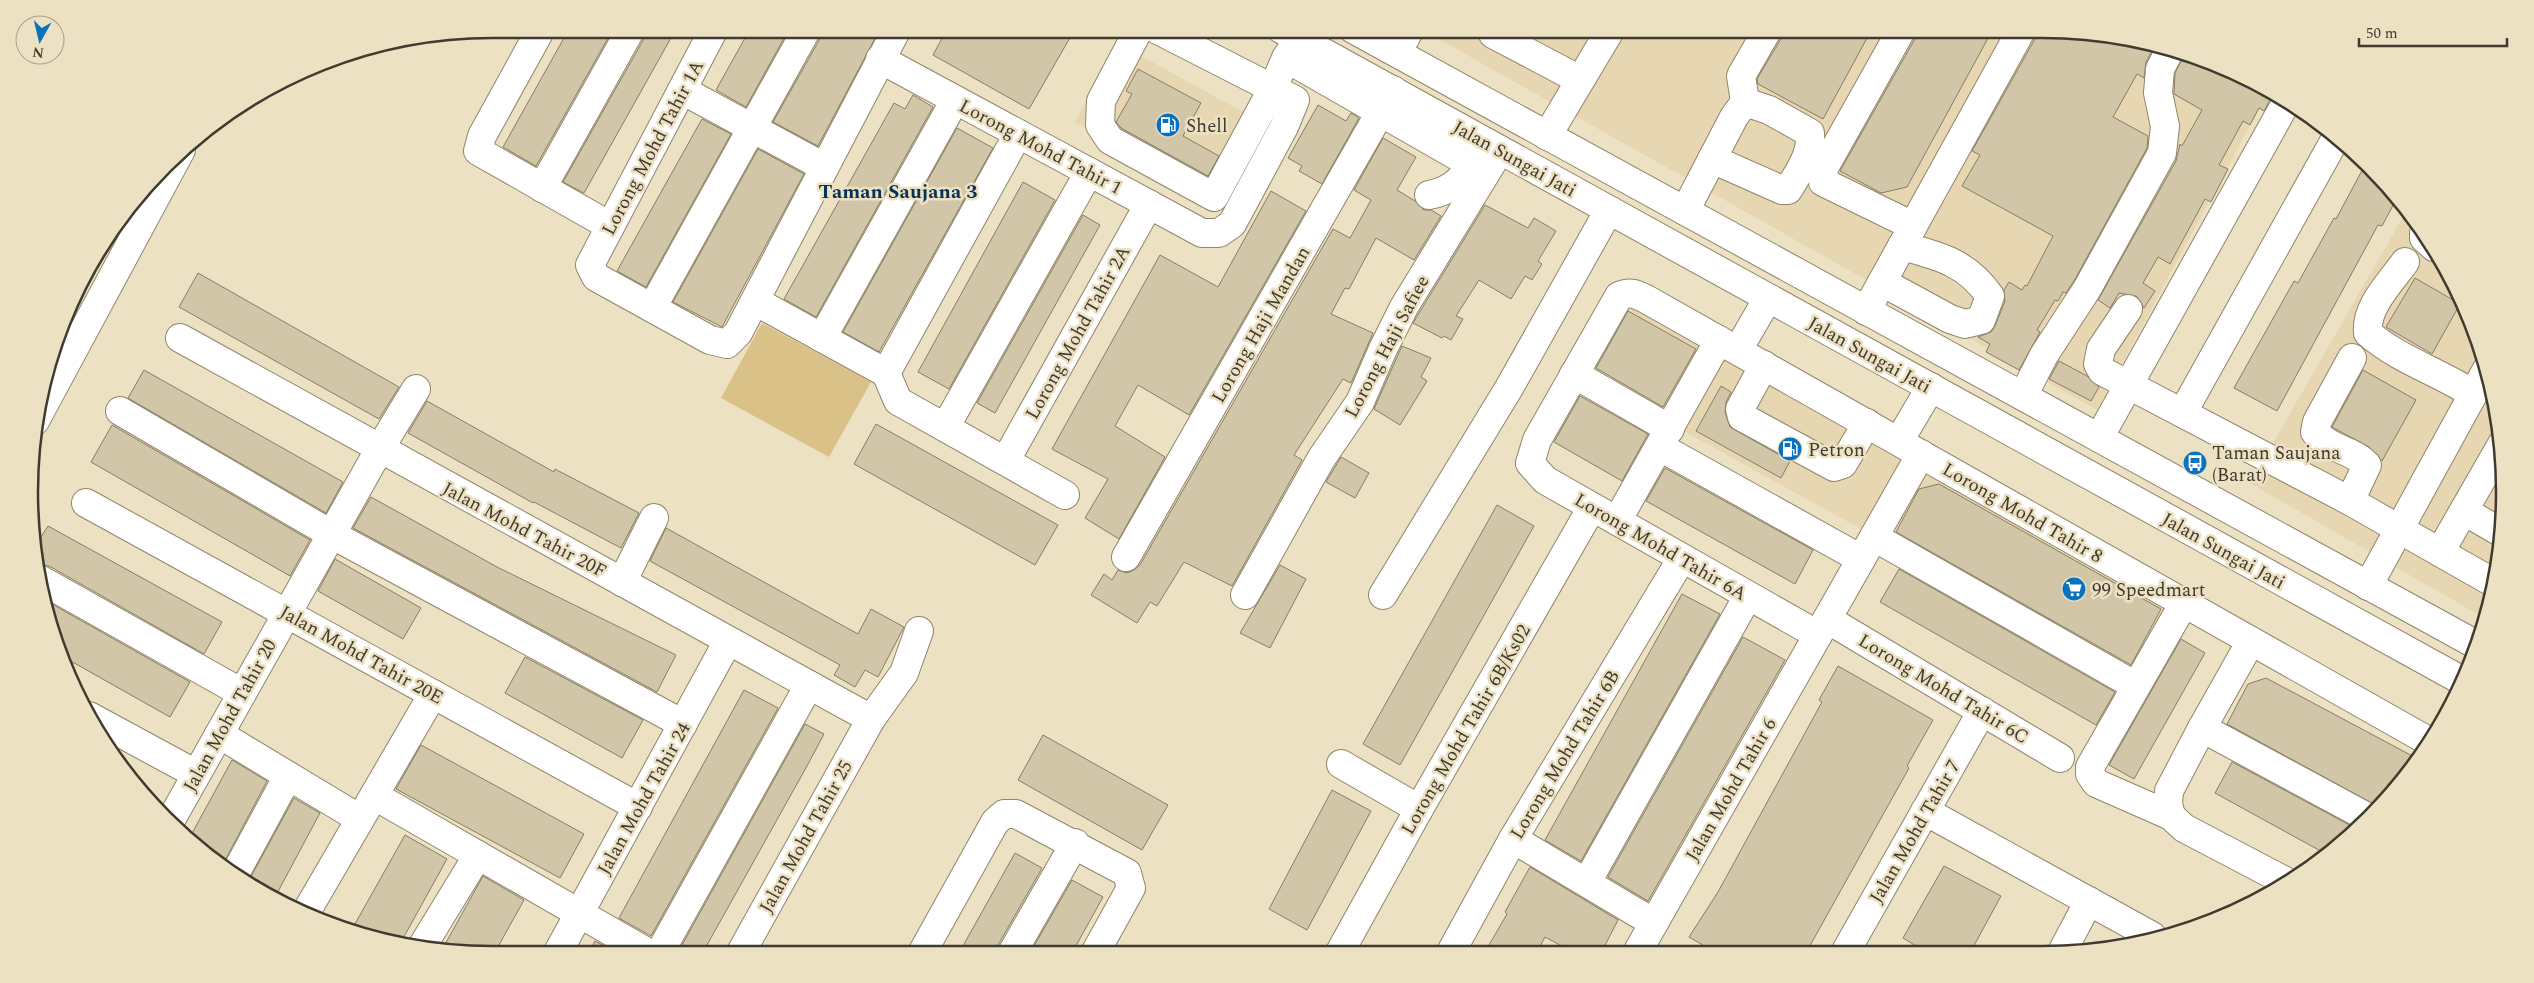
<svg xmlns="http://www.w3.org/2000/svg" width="2534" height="983" font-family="Spectral,serif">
	<rect width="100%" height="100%" fill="#ede1c3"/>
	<g fill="#e6d6b2">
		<polygon points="1421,29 2043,29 2163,45 2247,77 2269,90 2097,410"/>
		<polygon points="1118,43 1270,127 1229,202 1075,122"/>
		<polygon points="2407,210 2443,260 2481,343 2501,431 2504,522 2489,612 2486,619 2250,483"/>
		<polygon points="1636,303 2177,608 2134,680 1579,373 1619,304"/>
	</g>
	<polygon fill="#d9c188" points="762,323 871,382 829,457 721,398"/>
	<g fill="#d2c6a9" stroke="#887d62">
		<polygon points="569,29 613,29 536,166 503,147"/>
		<polygon points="647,29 676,29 584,193 563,182 645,37"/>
		<polygon points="750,29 789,29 746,107 716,90"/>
		<polygon points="823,29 880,29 818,146 773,122 821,37"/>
		<polygon points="947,29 1075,29 1029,109 933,55"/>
		<polygon points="1784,29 1872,29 1823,119 1758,84 1757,79 1782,37"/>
		<polygon points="1918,29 1993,29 1907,187 1881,193 1840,171 1916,37"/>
		<polygon points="2038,29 2156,44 2146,62 2144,78 2137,74 2113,117 2148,136 2147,148 2074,281 2066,293 2063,292 2058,301 2055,300 2037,330 2040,332 2019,370 1986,352 1990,344 1978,337 1991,332 1995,326 2005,301 2004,290 2009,282 2022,290 2025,285 2027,286 2053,236 1962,186 1980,155 1972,151 2036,37"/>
		<polygon points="2185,53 2247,77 2274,93 2264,111 2259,108 2250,125 2243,121 2219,165 2228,169 2211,202 2205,199 2170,264 2158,257 2143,283 2155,291 2144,308 2136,296 2119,293 2110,308 2098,300 2176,161 2180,144 2182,146 2202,110 2174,94 2175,73"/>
		<polygon points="1138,69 1201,103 1183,136 1219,156 1208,176 1121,128 1116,122 1132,94 1126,91"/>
		<polygon points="913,95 933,107 816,317 784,299 894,103 905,109"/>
		<polygon points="1318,105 1346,121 1351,113 1359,118 1322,184 1299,171 1302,166 1288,158"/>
		<polygon points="702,119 731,134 646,287 617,271"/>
		<polygon points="957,128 993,148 879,352 843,332"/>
		<polygon points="1383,138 1416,157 1397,190 1415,201 1424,210 1431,210 1441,216 1414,260 1376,238 1349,289 1345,288 1331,314 1373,333 1351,383 1343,379 1294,455 1302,460 1232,586 1184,562 1157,606 1150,602 1137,623 1091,595 1104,574 1112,580 1118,570 1127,573 1134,570 1140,565 1333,229 1350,238 1371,200 1354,190"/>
		<polygon points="758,149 804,174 722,327 673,302"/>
		<polygon points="2366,163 2398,196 2382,226 2378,225 2277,411 2234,388 2294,281 2298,283 2334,218 2336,219"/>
		<polygon points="1023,182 1055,200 949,389 918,372"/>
		<polygon points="1271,191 1306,211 1189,415 1138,385 1115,426 1165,457 1119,539 1085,518 1108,479 1052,449 1160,255 1218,287"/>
		<polygon points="1485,205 1528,228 1534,218 1556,231 1538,261 1542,264 1532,280 1525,276 1511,299 1479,280 1456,316 1463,319 1451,340 1444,336 1442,338 1413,323"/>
		<polygon points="1083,215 1100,225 995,413 977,403"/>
		<polygon points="198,273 399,387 379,419 179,307"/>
		<polygon points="2415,278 2460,304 2432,354 2386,327"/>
		<polygon points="1628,311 1696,349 1663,407 1596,368"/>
		<polygon points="1402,346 1431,358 1421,377 1427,381 1400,425 1374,409"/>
		<polygon points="2059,361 2087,376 2099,387 2091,401 2049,379"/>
		<polygon points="144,370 343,482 326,513 128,398"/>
		<polygon points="2363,370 2416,400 2382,461 2369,447 2332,427"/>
		<polygon points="1721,386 1731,392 1726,402 1725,412 1730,427 1790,461 1781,478 1696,431"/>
		<polygon points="1580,396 1648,434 1622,481 1554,442"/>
		<polygon points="427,401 554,472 555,469 639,513 621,548 534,502 533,503 408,433"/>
		<polygon points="876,424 1058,525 1035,565 854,464"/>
		<polygon points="112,425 310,540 290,576 91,462"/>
		<polygon points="1341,457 1369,473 1355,498 1326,482"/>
		<polygon points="1665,468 1813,550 1795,584 1646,501"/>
		<polygon points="1939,484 2161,609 2131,665 1896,532 1919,489"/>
		<polygon points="371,497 497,567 676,655 657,692 353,528"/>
		<polygon points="1497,505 1534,526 1400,765 1363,744"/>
		<polygon points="48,526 222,622 204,654 49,566 37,565 36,545"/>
		<polygon points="666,528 858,634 871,609 904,627 878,677 865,670 855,687 834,675 840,665 650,561"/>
		<polygon points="335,559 421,608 403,639 318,591"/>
		<polygon points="1280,565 1306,579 1270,648 1240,633"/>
		<polygon points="1899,569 2115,692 2096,725 1880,602"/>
		<polygon points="1682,594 1720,614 1581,861 1545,840"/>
		<polygon points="43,599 190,682 170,717 60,655"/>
		<polygon points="1743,637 1785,660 1648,901 1608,877"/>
		<polygon points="2181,639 2205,653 2134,779 2109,765"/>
		<polygon points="525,657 643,720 622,758 505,693"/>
		<polygon points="1838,666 1933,720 1907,766 1909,768 1807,951 1713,951 1689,937 1718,892 1822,702 1819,700"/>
		<polygon points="2266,678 2300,696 2418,759 2377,806 2227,724 2248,684"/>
		<polygon points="744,690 778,708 651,936 619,918"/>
		<polygon points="805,724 824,734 807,766 702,954 677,954"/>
		<polygon points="1043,735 1168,805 1142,850 1018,780"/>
		<polygon points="421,745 584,834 560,878 396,789"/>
		<polygon points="232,760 267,781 222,866 210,859 190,837"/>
		<polygon points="2232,762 2357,829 2348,839 2326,854 2215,793"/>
		<polygon points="1332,790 1371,811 1307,930 1269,909"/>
		<polygon points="294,798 320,813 274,899 248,882"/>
		<polygon points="405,835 447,859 406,933 400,942 371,938 351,931"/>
		<polygon points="1015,853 1042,868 998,945 996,953 959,953"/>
		<polygon points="1944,866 2001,896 1971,951 1924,951 1903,938"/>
		<polygon points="1530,867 1618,920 1602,951 1573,952 1545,937 1537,952 1485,952 1507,914 1505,912"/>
		<polygon points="483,876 524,900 494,954 443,948"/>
		<polygon points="1072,880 1103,897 1072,953 1030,953"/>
		<polygon points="595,941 619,954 588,954"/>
	</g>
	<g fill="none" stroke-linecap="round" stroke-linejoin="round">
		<defs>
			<g id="minor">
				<polyline points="541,29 482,136 478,151 610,226"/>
				<polyline points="714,29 590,265 596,277 710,340 727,344 738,333 897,29"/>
				<polyline points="1139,29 1101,101 1100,125 1110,140 1214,197 1273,88 1286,58 1299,39"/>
				<polyline points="1902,29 1824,168 1823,182 1913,226"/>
				<polyline points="1493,34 1580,80"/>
				<polyline points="1397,53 1410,29"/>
				<polyline points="1286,58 1485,172"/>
				<polyline points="880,59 1202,233 1219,233 1232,224 1284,127 1295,100 1156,29"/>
				<polyline points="682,90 824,167"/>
				<polyline points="1547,136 1611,29"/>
				<path d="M1712,159L1782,190H1788C1799,172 1812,154 1810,133L1769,110L1745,102"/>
				<polyline points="542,188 631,29"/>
				<path d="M1429,195C1449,191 1460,183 1471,164"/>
				<polyline points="1685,211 1734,117 1745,102 1741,76 1768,29"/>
				<polyline points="2424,233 2424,238 2434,247"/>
				<path d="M2405,262C2391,282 2365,307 2368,333C2399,360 2439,372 2473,394"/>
				<path d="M1882,282L1950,319L1965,324L1981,320L1990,296C1966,262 1939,256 1902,246"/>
				<polyline points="755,301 886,373 898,401 1065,495"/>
				<polyline points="652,308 807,29"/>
				<polyline points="2128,309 2101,349 2098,364 2102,371 2350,501 2494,583"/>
				<polyline points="1866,311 2022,29"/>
				<polyline points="180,338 871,719"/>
				<polyline points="822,338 955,100"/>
				<polyline points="1738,350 1768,298"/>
				<polyline points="1764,365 1740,409 1742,417 1834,467 1843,464 1867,423"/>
				<polyline points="886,373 1018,134"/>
				<polyline points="1574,374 1670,429"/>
				<polyline points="2023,396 2044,355 2087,289 2162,153 2165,126 2158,93 2160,69 2171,48"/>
				<polyline points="120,411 331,534 683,724"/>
				<polyline points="2183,412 2337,136"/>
				<polyline points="946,426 1089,172"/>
				<polyline points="2099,438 2287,101"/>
				<polyline points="1899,441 1931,387"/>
				<polyline points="1660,447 1861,559"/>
				<polyline points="1006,460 1149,204"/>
				<path d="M2350,501L2367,465C2352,449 2330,450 2315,432L2317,422L2352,358"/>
				<polyline points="86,503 638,807"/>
				<polyline points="2464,511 2502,533"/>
				<polyline points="1617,521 1719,340"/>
				<polyline points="1874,537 2136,686"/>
				<polyline points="2440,552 2502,444"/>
				<polyline points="1126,557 1393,90"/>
				<polyline points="41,580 242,693"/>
				<polyline points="622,582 654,518"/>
				<polyline points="2368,586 2487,369"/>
				<polyline points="1245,595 1321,459 1360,402 1383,349 1404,307 1500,150"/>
				<polyline points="1383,595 1509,388 1609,210"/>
				<polyline points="2184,603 2090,767 2090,774 2096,783 2171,816 2184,828 2285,881"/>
				<polyline points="1827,619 2060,758"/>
				<path d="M1818,635L1545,480L1530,463L1537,440L1619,296C1630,291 1636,294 1646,299L2430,742"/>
				<polyline points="89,716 196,774"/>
				<polyline points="2202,728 2367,817"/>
				<polyline points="219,734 360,819"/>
				<polyline points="1341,764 1419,809"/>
				<polyline points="375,796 650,954"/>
				<polyline points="1925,811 2152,936"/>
				<polyline points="2171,816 2168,804 2169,791 2202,728 2251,641"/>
				<polyline points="172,818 379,450 416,389"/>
				<polyline points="1513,839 1654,923"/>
				<polyline points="235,874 288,776"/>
				<polyline points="1587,882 1748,596"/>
				<polyline points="305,914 433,694"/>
				<polyline points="423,945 478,855"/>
				<polyline points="2063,950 2089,901"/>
				<polyline points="1638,951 1921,454"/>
				<polyline points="1846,951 1982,711"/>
				<polyline points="1340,952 1419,809 1592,507"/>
				<polyline points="1451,952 1513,839 1682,558"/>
				<polyline points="922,953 995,822 1004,814 1016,814 1127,873 1131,888 1095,953"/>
				<polyline points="1012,953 1075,843"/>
				<polyline points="557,954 728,641"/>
				<polyline points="659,954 809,685"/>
				<polyline points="740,954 871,719 904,673 919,631"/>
			</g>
			<g id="major">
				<polyline points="1281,29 2459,679"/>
				<polyline points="1353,29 2475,644"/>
				<polyline points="35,421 181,150"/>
			</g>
		</defs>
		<use href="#minor" stroke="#908469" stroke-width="30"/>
		<use href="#major" stroke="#908469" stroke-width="30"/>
		<use href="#minor" stroke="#fff" stroke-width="28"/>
		<use href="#major" stroke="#fff" stroke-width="28"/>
	</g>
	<defs>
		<symbol id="fuel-disc" viewBox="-11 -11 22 22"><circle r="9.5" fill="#0972be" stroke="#ede1c3"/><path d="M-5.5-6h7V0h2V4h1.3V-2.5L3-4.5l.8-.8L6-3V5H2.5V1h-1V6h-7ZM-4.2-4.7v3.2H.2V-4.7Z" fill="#fff"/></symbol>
		<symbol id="bus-disc" viewBox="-11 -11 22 22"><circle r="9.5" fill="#0972be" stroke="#ede1c3"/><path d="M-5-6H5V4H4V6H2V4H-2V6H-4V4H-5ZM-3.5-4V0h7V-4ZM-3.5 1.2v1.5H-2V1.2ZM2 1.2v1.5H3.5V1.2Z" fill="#fff"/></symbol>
		<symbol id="supermarket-disc" viewBox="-11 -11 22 22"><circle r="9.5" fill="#0972be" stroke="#ede1c3"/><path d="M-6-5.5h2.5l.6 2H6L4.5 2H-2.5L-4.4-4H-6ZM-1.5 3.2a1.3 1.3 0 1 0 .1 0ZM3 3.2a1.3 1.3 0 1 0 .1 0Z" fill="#fff"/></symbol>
	</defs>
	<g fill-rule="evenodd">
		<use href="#fuel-disc" x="1154" y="111" width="28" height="28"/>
		<use href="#fuel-disc" x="1776" y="435" width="28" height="28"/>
		<use href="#bus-disc" x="2181" y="449" width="28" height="28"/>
		<use href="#supermarket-disc" x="2060" y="575" width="28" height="28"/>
	</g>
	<g text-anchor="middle" stroke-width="5" stroke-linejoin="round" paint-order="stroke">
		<g font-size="19" fill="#403b2f" stroke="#ede1c3" text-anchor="start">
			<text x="1186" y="132">Shell</text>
			<text x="1808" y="456">Petron</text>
			<text x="2212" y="459">Taman Saujana<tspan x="2212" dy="22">(Barat)</tspan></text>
			<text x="2092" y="596">99 Speedmart</text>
		</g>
		<g font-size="19" fill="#403b2f" stroke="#ede1c3">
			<text transform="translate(1041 146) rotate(28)" y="7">Lorong Mohd Tahir 1</text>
			<text transform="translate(652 147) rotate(-62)" y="7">Lorong Mohd Tahir 1A</text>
			<text transform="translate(1515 158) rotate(29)" y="7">Jalan Sungai Jati</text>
			<text transform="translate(1260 324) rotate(-60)" y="7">Lorong Haji Mandan</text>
			<text transform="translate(1077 332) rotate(-61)" y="7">Lorong Mohd Tahir 2A</text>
			<text transform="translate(1386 346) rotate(-62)" y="7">Lorong Haji Safiee</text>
			<text transform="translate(1870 354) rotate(29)" y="7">Jalan Sungai Jati</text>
			<text transform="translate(2023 512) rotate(30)" y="7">Lorong Mohd Tahir 8</text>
			<text transform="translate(525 529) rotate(28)" y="7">Jalan Mohd Tahir 20F</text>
			<text transform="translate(1661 546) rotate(30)" y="7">Lorong Mohd Tahir 6A</text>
			<text transform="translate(2224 550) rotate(29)" y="7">Jalan Sungai Jati</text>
			<text transform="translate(362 654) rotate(29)" y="7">Jalan Mohd Tahir 20E</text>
			<text transform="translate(1944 688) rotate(31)" y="7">Lorong Mohd Tahir 6C</text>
			<text transform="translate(229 715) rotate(-61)" y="7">Jalan Mohd Tahir 20</text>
			<text transform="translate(1465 729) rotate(-60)" y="7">Lorong Mohd Tahir 6B/Ks02</text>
			<text transform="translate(1564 754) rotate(-59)" y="7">Lorong Mohd Tahir 6B</text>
			<text transform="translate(1730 789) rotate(-60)" y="7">Jalan Mohd Tahir 6</text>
			<text transform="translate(643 798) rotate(-61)" y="7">Jalan Mohd Tahir 24</text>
			<text transform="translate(1914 831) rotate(-60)" y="7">Jalan Mohd Tahir 7</text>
			<text transform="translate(805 836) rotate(-61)" y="7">Jalan Mohd Tahir 25</text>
		</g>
		<g font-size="20" font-weight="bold" fill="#063458" stroke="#ede1c3">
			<text x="898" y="198">Taman Saujana 3</text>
		</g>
	</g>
	<path d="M0 0H2534V983H0ZM492 38H2042A454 454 0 0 1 2496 492V492A454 454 0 0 1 2042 946H492A454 454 0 0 1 38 492V492A454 454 0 0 1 492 38Z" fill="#ede1c3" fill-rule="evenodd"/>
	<path fill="none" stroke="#403b2f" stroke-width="2.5" d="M492 38H2042A454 454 0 0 1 2496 492V492A454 454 0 0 1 2042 946H492A454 454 0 0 1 38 492V492A454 454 0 0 1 492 38Z"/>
	<g transform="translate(40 40) rotate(188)"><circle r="24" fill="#ede1c3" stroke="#a89f88"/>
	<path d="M0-4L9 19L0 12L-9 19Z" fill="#0972be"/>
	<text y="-8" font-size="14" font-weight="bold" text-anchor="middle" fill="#403b2f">N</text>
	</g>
	<path d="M2359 38v8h148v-8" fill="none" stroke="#403b2f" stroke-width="2.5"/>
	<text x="2366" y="38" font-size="15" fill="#403b2f" stroke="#ede1c3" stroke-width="4" paint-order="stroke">50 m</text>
</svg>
